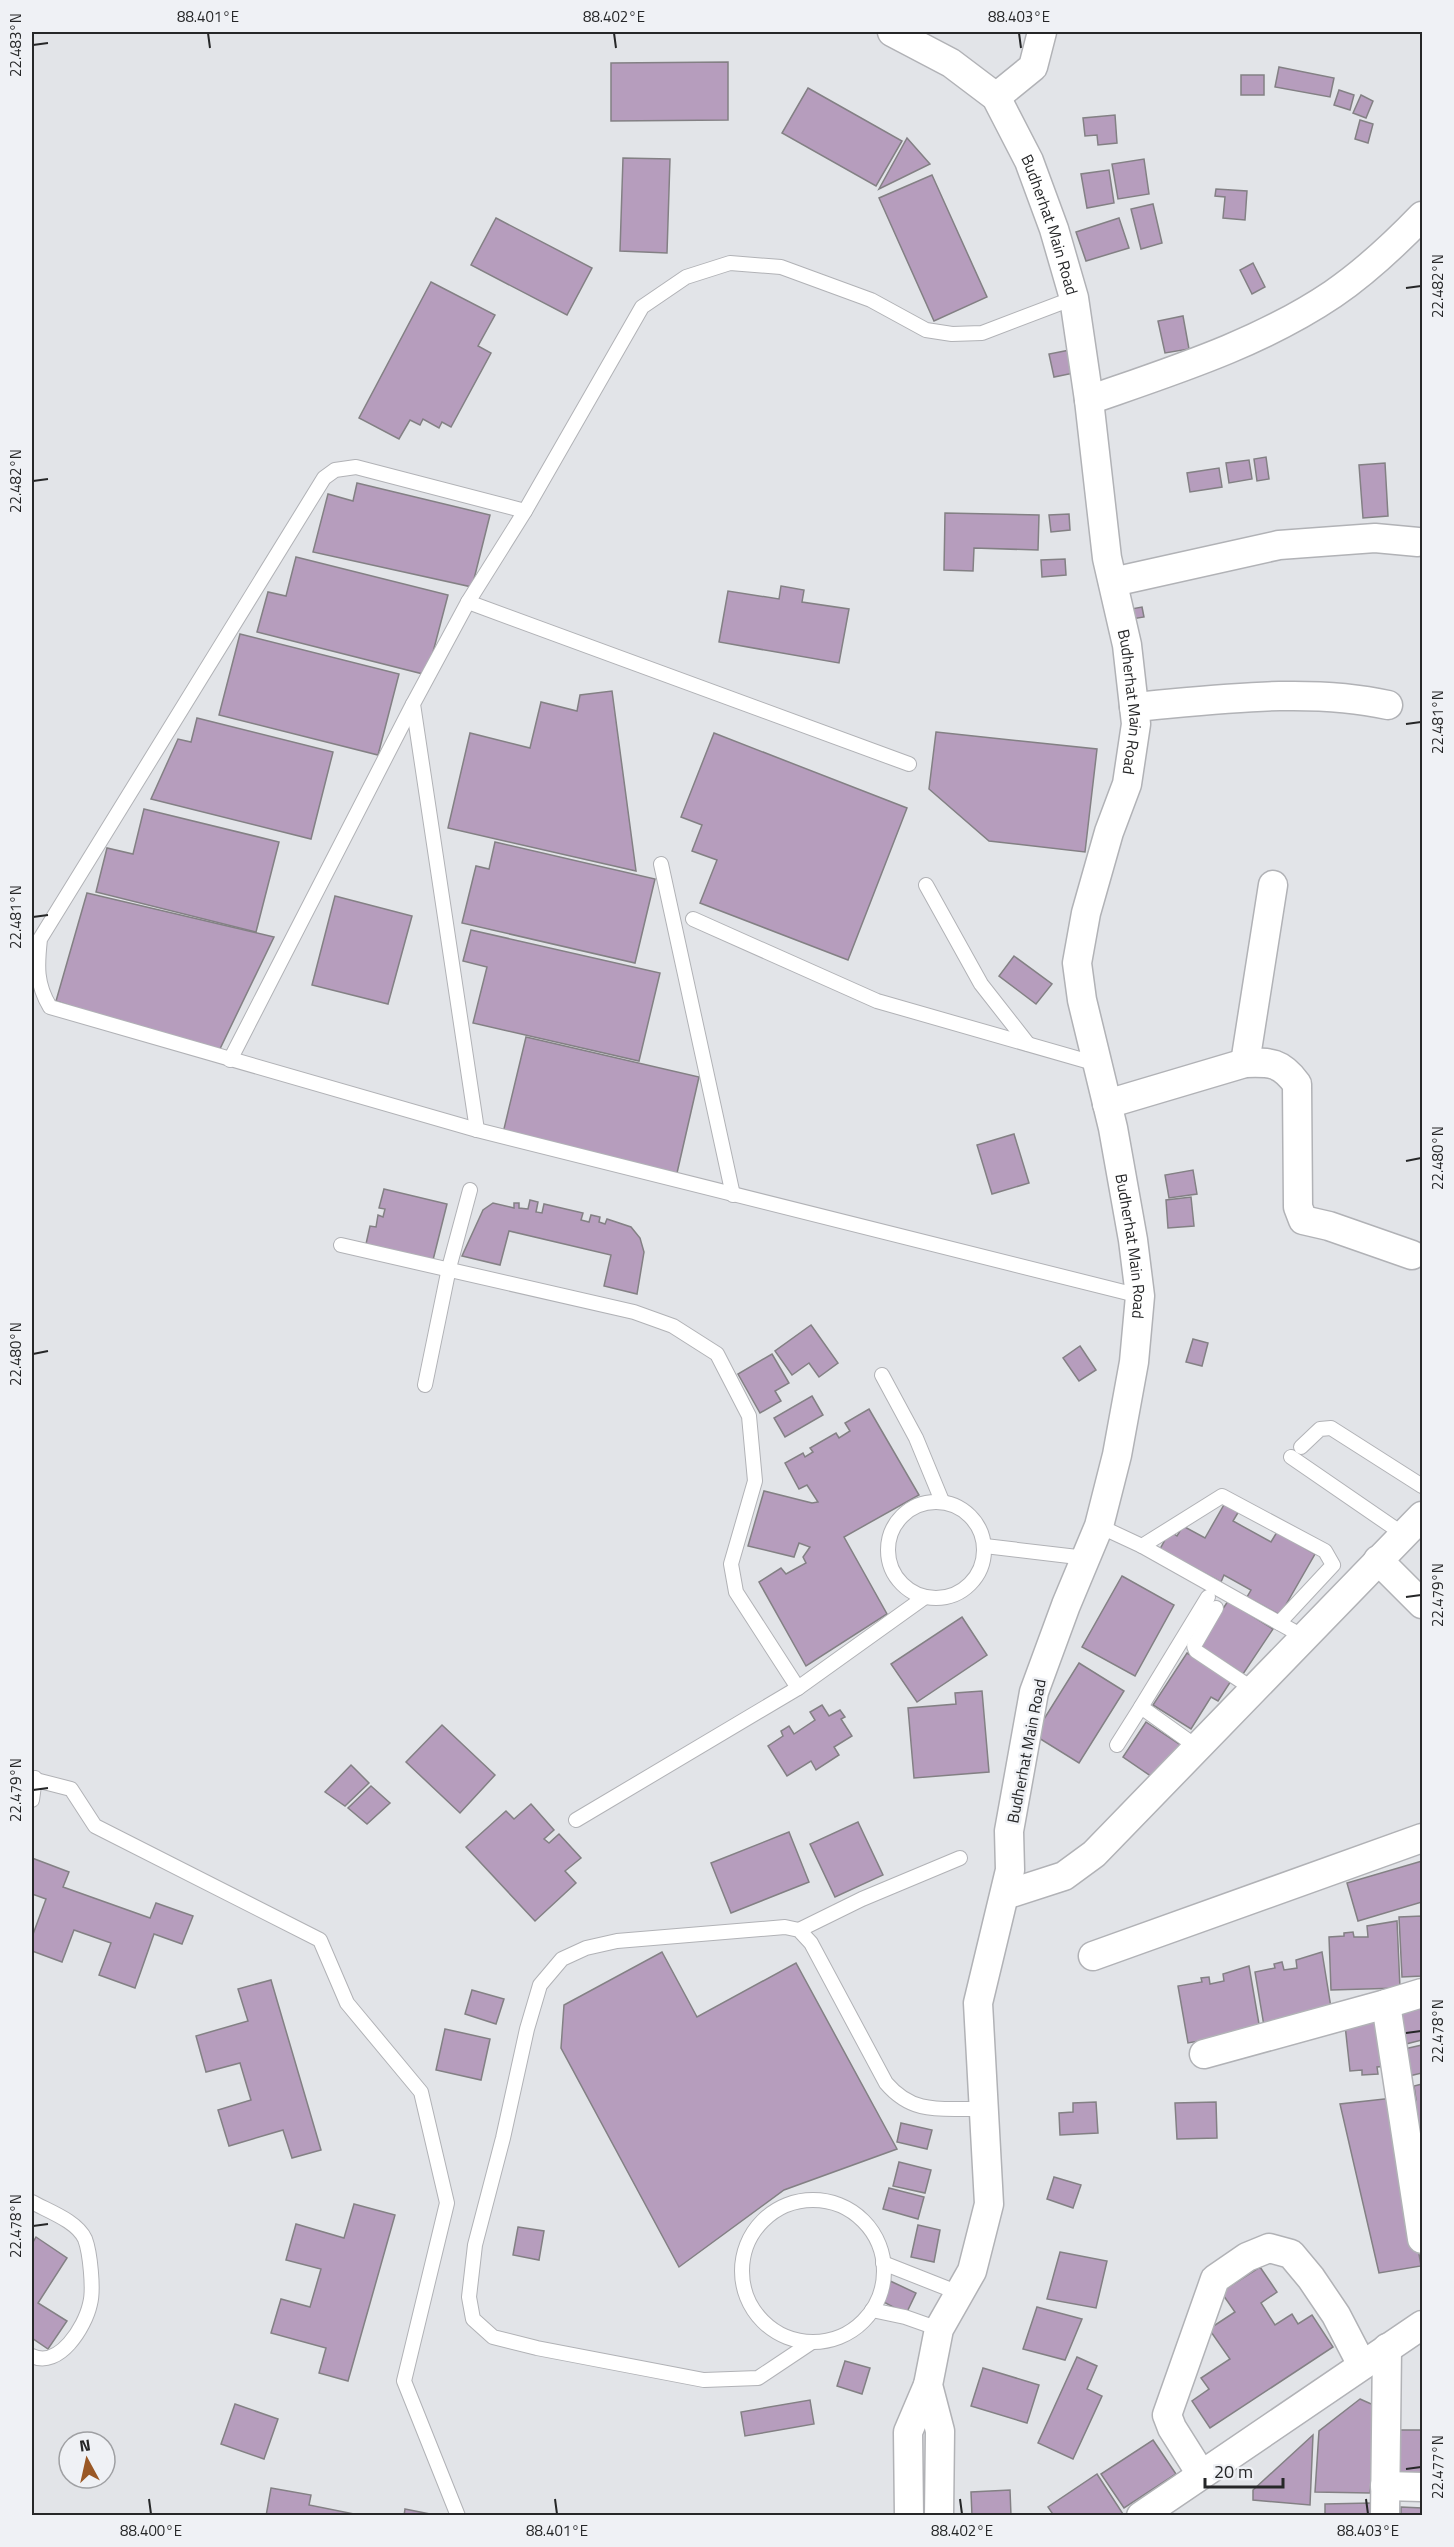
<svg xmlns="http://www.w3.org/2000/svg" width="1454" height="2547" font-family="'Titillium Web',sans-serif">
	<rect width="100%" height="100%" fill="#e2e4e8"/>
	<g fill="#b69dbd" stroke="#838084" stroke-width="1.5">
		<polygon points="728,62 728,120 611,121 611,63"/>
		<polygon points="1279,67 1334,78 1330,97 1275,87"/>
		<rect x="1241" y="75" width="23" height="20"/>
		<polygon points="808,88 902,141 876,186 782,133"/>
		<polygon points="1339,90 1354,95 1350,110 1334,105"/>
		<polygon points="1361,95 1373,101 1366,118 1353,113"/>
		<polygon points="1115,115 1117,143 1098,145 1097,135 1085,136 1083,118"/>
		<polygon points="1360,120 1373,124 1368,143 1355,139"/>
		<polygon points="907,138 930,164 879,189"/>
		<polygon points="623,158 670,159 667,253 620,251"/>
		<polygon points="1144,159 1149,194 1118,199 1112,164"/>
		<polygon points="1109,170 1114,203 1087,208 1081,174"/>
		<polygon points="932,175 987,297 934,321 879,198"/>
		<polygon points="1216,189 1247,191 1245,220 1223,218 1225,197 1215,196"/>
		<polygon points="1153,204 1162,243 1141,249 1131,209"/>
		<polygon points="496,218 592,268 567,315 471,265"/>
		<polygon points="1119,218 1129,248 1086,261 1076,232"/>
		<polygon points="1253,263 1265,287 1252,294 1240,270"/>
		<polygon points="431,282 495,315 478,346 491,353 451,427 442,422 439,428 423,419 420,425 410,420 399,439 359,418"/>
		<polygon points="1183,316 1189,349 1165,353 1158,321"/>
		<polygon points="1070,350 1074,373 1054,377 1049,354"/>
		<polygon points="1266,457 1269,479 1257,481 1254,459"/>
		<polygon points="1249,460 1252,479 1229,483 1226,463"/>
		<polygon points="1385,463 1388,516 1363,518 1359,465"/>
		<polygon points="1219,468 1222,487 1190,492 1187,473"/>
		<polygon points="357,483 490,515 472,587 313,552 328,494 353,501"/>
		<polygon points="945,513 1039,515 1038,550 974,548 973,571 944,570"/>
		<polygon points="1069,514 1070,530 1051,532 1049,515"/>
		<polygon points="296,557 448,595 427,675 257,632 268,592 286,596"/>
		<polygon points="1065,559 1066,575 1042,577 1041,560"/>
		<polygon points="781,586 804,590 802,602 849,609 839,663 719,642 728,591 779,599"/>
		<polygon points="1142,607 1144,617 1132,619 1131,609"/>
		<polygon points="240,634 399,674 378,755 219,715"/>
		<polygon points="612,691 636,871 448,828 470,733 530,748 541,702 577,711 580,695"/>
		<polygon points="197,718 333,752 311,839 151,799 178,739 191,742"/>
		<polygon points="936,732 1097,749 1085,852 989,841 929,789"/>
		<polygon points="714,733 907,808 848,960 700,903 717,860 692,851 702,825 681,817"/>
		<polygon points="144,809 279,842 256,932 96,892 107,848 133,854"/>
		<polygon points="495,842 655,879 635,963 462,923 476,866 489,869"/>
		<polygon points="87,893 274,937 217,1055 56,1001"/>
		<polygon points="335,896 412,916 388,1004 312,985"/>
		<polygon points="471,930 660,973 639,1061 473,1023 487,967 463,961"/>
		<polygon points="1014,956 1052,984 1036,1004 999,976"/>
		<polygon points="526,1037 699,1077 677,1173 503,1133"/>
		<polygon points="1014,1134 1029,1183 992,1194 977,1145"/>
		<polygon points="1193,1170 1197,1194 1169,1198 1165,1175"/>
		<polygon points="384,1189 447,1204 433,1260 366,1244 370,1226 376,1227 378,1215 383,1217 385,1209 379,1208"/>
		<polygon points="1191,1197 1194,1226 1168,1228 1166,1200"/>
		<polygon points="530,1200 538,1202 536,1212 542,1213 544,1204 583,1213 581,1220 589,1222 591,1215 600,1217 599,1222 605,1224 607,1219 631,1227 640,1238 644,1252 637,1294 604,1286 611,1255 509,1231 500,1265 462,1256 483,1210 493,1203 514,1208 514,1203 519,1203 519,1208 528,1209"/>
		<polygon points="811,1325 838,1363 819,1377 809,1363 792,1375 775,1351"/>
		<polygon points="1193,1339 1208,1343 1202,1366 1186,1362"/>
		<polygon points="1080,1346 1096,1370 1079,1381 1063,1358"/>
		<polygon points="772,1354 789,1383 775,1391 781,1401 760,1413 738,1374"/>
		<polygon points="812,1396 823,1415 785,1437 774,1418"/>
		<polygon points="869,1409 919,1495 844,1537 887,1614 806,1666 759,1582 781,1568 786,1574 806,1563 803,1557 810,1547 799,1543 794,1557 748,1546 764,1491 812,1503 818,1502 807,1485 799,1489 785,1463 803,1453 805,1457 813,1452 810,1448 836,1433 839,1438 850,1431 845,1423"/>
		<polygon points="1225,1503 1239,1511 1233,1521 1271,1542 1277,1532 1315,1554 1280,1615 1247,1597 1251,1590 1224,1575 1221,1582 1160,1549 1170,1531 1177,1536 1183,1526 1205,1538"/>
		<polygon points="1122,1576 1174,1605 1135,1676 1082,1647"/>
		<polygon points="1228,1601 1273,1629 1243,1674 1199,1645"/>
		<polygon points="962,1617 987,1655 917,1702 891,1664"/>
		<polygon points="1187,1653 1231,1681 1218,1701 1211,1697 1191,1729 1153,1705"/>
		<polygon points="1079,1663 1124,1691 1079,1763 1034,1735"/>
		<polygon points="982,1691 989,1772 914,1778 908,1708 956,1704 955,1693"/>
		<polygon points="822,1705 829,1716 840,1710 845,1717 841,1719 852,1736 834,1747 839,1755 816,1770 811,1761 787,1776 768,1746 783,1736 781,1731 789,1726 794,1734 815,1720 810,1712"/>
		<polygon points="1146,1722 1182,1746 1158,1781 1123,1757"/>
		<polygon points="442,1725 495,1775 460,1813 406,1762"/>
		<polygon points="351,1765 369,1783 345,1806 325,1792"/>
		<polygon points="371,1786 390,1803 367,1824 348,1808"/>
		<polygon points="531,1804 554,1830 544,1839 549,1843 559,1834 581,1858 565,1871 576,1883 535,1921 466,1847 506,1811 514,1819"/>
		<polygon points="858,1822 883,1875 835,1897 810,1844"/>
		<polygon points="789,1832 809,1882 731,1913 711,1863"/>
		<polygon points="32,1858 69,1872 63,1887 150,1918 156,1903 193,1916 182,1944 154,1934 135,1988 99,1975 111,1943 74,1930 62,1962 32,1951 32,1937 46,1899 32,1894"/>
		<polygon points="1422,1861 1422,1902 1358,1921 1347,1883"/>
		<polygon points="1422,1916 1422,1976 1402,1977 1399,1917"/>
		<polygon points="1397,1921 1400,1988 1331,1990 1329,1937 1344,1936 1344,1933 1353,1932 1354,1937 1368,1937 1367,1926"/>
		<polygon points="662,1952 697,2017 796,1963 897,2149 784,2190 679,2267 561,2048 564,2005"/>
		<polygon points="1322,1952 1332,2014 1264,2026 1255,1972 1275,1968 1274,1964 1282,1962 1284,1970 1297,1968 1296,1960"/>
		<polygon points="1249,1966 1260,2030 1188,2043 1178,1986 1202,1982 1201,1978 1209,1977 1210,1984 1224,1981 1223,1974"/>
		<polygon points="271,1980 321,2150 292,2158 283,2130 229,2146 218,2110 251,2100 240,2063 206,2072 196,2036 248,2021 238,1989"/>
		<polygon points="472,1990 504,1999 496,2024 465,2014"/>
		<polygon points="1422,2006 1422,2040 1402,2045 1394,2013"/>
		<polygon points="1381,2021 1387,2066 1377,2067 1378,2074 1362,2075 1362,2070 1350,2071 1345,2025"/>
		<polygon points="445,2029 490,2039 481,2080 436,2070"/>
		<polygon points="1422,2045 1422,2073 1409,2076 1404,2049"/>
		<polygon points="1422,2084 1422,2137 1419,2137 1412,2101 1416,2100 1414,2086"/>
		<polygon points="1393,2098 1421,2266 1379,2273 1340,2104"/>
		<polygon points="1096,2102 1098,2133 1060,2135 1059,2113 1073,2112 1073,2103"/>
		<polygon points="1216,2102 1217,2138 1177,2139 1175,2103"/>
		<polygon points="901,2123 932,2130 927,2149 897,2142"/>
		<polygon points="899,2162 931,2170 925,2193 893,2186"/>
		<polygon points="1054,2177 1081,2185 1073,2208 1047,2199"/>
		<polygon points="889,2188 924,2197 918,2219 883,2209"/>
		<polygon points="354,2204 395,2215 348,2381 319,2373 326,2348 271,2333 281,2299 310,2307 321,2269 286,2260 296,2224 344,2238"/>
		<polygon points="918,2225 940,2230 934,2262 911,2257"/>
		<polygon points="518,2227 544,2231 539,2260 513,2255"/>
		<polygon points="36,2237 67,2258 38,2303 67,2321 48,2349 32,2338 32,2244"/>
		<polygon points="1060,2252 1107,2261 1096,2308 1047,2299"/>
		<polygon points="1260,2267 1277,2292 1261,2303 1275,2325 1292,2314 1298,2324 1312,2315 1333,2347 1210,2428 1192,2401 1209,2389 1201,2378 1230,2359 1209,2329 1235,2312 1221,2292"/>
		<polygon points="888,2280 916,2293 906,2314 880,2300"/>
		<polygon points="1037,2307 1082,2319 1065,2360 1023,2349"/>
		<polygon points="1077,2357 1097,2366 1087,2389 1102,2396 1073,2459 1038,2443"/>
		<polygon points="845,2361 870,2368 862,2394 837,2386"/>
		<polygon points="983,2368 1039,2385 1027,2423 971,2406"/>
		<polygon points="1360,2399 1378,2407 1370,2493 1315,2492 1319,2431"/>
		<polygon points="810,2400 814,2424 745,2436 741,2412"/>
		<polygon points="235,2404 278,2419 264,2459 221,2444"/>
		<rect x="1400" y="2430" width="22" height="46"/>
		<polygon points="1313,2435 1310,2505 1253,2500 1253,2490"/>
		<polygon points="1153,2440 1176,2474 1124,2508 1101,2474"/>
		<polygon points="1097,2474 1123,2514 1054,2516 1048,2507"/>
		<polygon points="271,2488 311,2495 309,2505 364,2516 266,2516"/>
		<polygon points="1010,2490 1011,2516 972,2516 971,2492"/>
		<polygon points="1371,2503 1371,2516 1325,2516 1325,2504"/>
		<polygon points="1401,2507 1422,2508 1422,2516 1401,2516"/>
		<polygon points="405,2509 440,2516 404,2516"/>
	</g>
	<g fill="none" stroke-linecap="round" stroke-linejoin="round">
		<defs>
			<g id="service">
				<path d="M525,511L356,467L335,470L324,478L40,939C37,966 36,984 50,1007L477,1130L1140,1296"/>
				<polyline points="468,602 909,764"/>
				<polyline points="661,864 733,1195"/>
				<polyline points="926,885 981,984 1028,1044"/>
				<polyline points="693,919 877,1001 1097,1064"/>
				<polyline points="230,1060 413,704"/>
				<polyline points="477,1130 413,704 468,602 525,511 642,307 686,277 730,263 781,267 871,300 926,330 952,334 982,333 1074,298"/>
				<polyline points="341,1245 634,1312 673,1326 717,1354 749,1416 755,1481 731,1564 736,1592 798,1688"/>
				<polyline points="882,1375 916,1438 942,1501"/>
				<polyline points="425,1385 449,1268 470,1190"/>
				<polyline points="1301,1447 1320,1429 1331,1428 1422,1486"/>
				<polyline points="1291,1457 1403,1534"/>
				<circle cx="936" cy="1550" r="48"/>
				<polyline points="1099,1526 1142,1546 1304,1637"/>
				<polyline points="985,1546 1086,1558"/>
				<polyline points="1142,1546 1222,1496 1325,1551 1333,1565 1279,1623"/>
				<polyline points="1216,1608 1194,1646 1196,1651 1253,1689"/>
				<polyline points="1117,1745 1141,1707"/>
				<polyline points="1197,1747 1141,1707 1208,1597"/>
				<polyline points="32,1779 71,1789 95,1826 320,1940 347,2003 421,2092 447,2203 404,2381 458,2516"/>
				<polyline points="32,1800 35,1778"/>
				<polyline points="576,1820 798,1688 925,1597"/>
				<polyline points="799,1930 862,1899 960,1858"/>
				<circle cx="813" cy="2271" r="71"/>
				<path d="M32,2202C48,2211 77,2221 85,2239C90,2252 94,2290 90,2304C85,2327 59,2369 32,2356"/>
				<polyline points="883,2263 959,2293"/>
				<polyline points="872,2310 905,2317 939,2329"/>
				<path d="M812,2342L758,2378L704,2380L537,2348L493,2337L473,2319L469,2297L475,2245L503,2138L527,2029L540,1985L562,1959L586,1948L617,1941L785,1927L799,1930L811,1943L886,2083C914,2116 943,2108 983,2109"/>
			</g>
			<g id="minor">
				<path id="s1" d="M892,32L951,63L996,97L1029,161L1054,229L1074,298L1089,400L1107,558L1127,645L1136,724L1127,784L1109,832L1086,913L1077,963L1082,1000L1113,1128L1133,1240L1140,1296L1134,1362L1117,1455L1099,1526L1066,1605L1034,1692L1009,1831L1010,1870L978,2003L989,2204L972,2271L939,2329L928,2385L940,2431L939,2516"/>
				<polyline points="996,97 1033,67 1042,32"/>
				<path d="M1089,400C1172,371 1259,344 1333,294C1365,272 1395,244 1422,216"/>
				<polyline points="1113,582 1279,545 1375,538 1418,542"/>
				<path d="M1134,707C1215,700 1308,687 1388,705"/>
				<polyline points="1245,1063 1273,885"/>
				<path d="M1107,1104L1245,1063C1271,1062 1281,1062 1297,1084L1298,1207L1303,1220L1329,1226L1412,1255"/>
				<polyline points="1378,1560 1422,1604"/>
				<polyline points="1005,1895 1064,1876 1094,1854 1422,1516"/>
				<polyline points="1093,1956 1422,1838"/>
				<polyline points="1386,2004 1422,1993"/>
				<polyline points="1204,2054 1386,2004 1422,2239"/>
				<polyline points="1201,2474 1172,2428 1167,2415 1215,2279 1247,2257 1269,2248 1291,2254 1311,2278 1336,2315 1362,2365"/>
				<polyline points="1385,2486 1422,2487"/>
				<polyline points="909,2516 908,2432 928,2385"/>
				<polyline points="1141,2516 1422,2325"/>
				<polyline points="1385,2516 1387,2348"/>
			</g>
		</defs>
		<use href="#service" stroke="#b1b2b6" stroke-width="16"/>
		<use href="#minor" stroke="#b1b2b6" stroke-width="31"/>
		<use href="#service" stroke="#fff" stroke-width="14"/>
		<use href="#minor" stroke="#fff" stroke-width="28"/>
	</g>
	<path fill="none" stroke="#262728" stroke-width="2" d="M208,33L210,48M614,33L616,48M1019,33L1021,48M33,45L48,43M1406,288L1421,286M33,481L48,479M1406,724L1421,722M33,917L48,915M1406,1161L1421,1158M33,1354L48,1351M1406,1597L1421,1595M33,1790L48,1788M1406,2033L1421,2031M33,2226L48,2224M1406,2469L1421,2467M149,2499L151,2514M555,2499L557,2514M960,2499L962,2514M1366,2499L1368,2514"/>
	<g text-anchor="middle" stroke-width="5" stroke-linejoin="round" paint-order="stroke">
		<g font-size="16" fill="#262728" stroke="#eff1f5">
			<text dy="6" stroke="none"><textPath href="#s1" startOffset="262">Budherhat Main Road</textPath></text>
			<text dy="6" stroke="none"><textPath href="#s1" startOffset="748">Budherhat Main Road</textPath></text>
			<text dy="6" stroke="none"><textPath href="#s1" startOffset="1306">Budherhat Main Road</textPath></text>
			<text transform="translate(1026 1751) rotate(-79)" y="6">Budherhat Main Road</text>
		</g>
	</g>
	<rect width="1454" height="2547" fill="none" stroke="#eff1f5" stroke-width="66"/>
	<g transform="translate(87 2460) rotate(352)"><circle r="28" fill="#eff1f5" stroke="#9fa0a3" stroke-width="1.5"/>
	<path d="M0-4.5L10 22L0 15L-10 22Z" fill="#9a5825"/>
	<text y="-9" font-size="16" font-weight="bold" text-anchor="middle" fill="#262728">N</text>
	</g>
	<path d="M1205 2478v9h78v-9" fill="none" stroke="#262728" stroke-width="3"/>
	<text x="1214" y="2478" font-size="18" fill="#262728" stroke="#eff1f5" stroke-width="4.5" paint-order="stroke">20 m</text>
	<rect x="33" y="33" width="1388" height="2481" fill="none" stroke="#262728" stroke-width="2"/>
	<g font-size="15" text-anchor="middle" fill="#262728">
		<text x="208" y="22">88.401°E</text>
		<text x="614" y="22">88.402°E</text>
		<text x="1019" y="22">88.403°E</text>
		<text transform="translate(16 45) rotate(-90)" y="5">22.483°N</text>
		<text transform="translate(1438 286) rotate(-90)" y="5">22.482°N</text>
		<text transform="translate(16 481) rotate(-90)" y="5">22.482°N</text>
		<text transform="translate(1438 722) rotate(-90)" y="5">22.481°N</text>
		<text transform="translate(16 917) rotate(-90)" y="5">22.481°N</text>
		<text transform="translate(1438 1158) rotate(-90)" y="5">22.480°N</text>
		<text transform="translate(16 1354) rotate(-90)" y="5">22.480°N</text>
		<text transform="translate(1438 1595) rotate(-90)" y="5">22.479°N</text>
		<text transform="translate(16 1790) rotate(-90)" y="5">22.479°N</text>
		<text transform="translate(1438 2031) rotate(-90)" y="5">22.478°N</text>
		<text transform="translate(16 2226) rotate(-90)" y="5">22.478°N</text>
		<text transform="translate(1438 2467) rotate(-90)" y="5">22.477°N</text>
		<text x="151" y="2536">88.400°E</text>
		<text x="557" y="2536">88.401°E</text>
		<text x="962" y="2536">88.402°E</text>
		<text x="1368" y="2536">88.403°E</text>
	</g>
</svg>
